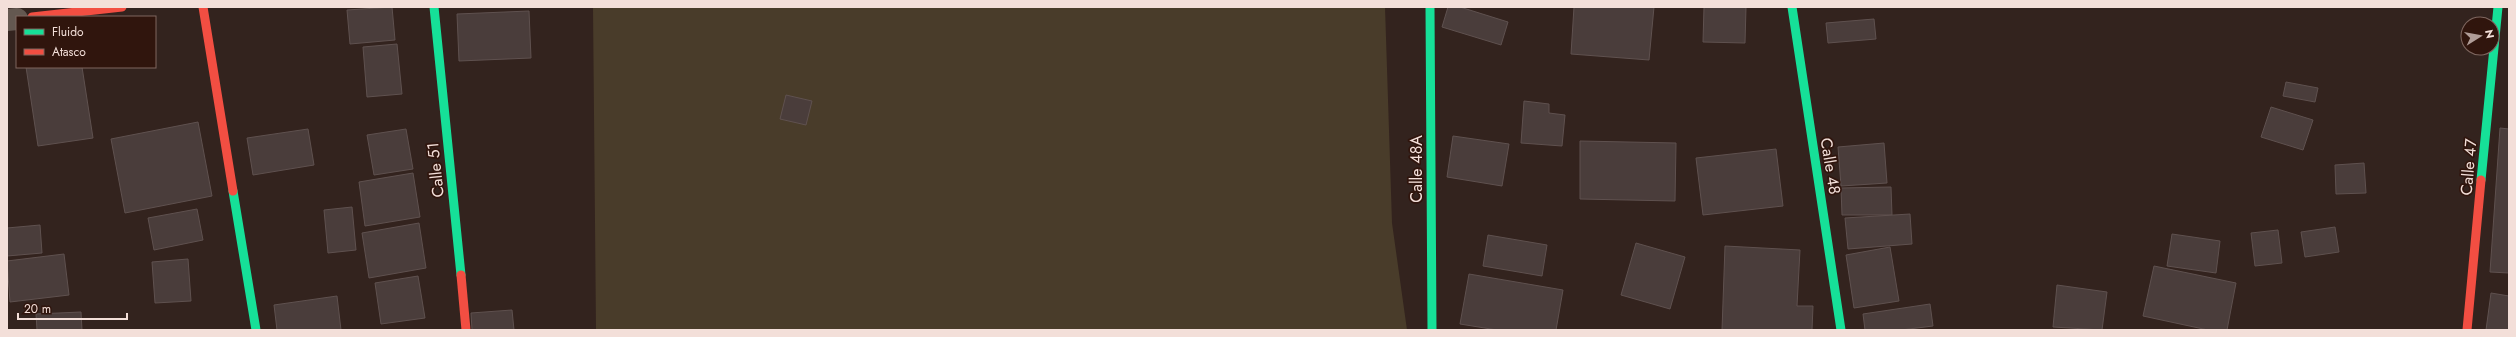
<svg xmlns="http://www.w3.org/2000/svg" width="2516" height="337" font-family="Jost,sans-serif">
	<rect width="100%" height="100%" fill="#33231e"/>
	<polygon fill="#493c2a" points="593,7 1385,7 1392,223 1407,330 596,330"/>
	<g fill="#4a3d3b" stroke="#5f514f">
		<polygon points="392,7 395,40 350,44 347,10"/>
		<polygon points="1448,7 1460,7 1508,22 1501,45 1442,27"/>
		<polygon points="1574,7 1654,7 1649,60 1571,54"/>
		<polygon points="1704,7 1746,7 1745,43 1703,42"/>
		<polygon points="529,11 531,58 459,61 457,14"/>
		<polygon points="1874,19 1876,39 1828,43 1826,23"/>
		<polygon points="397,44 402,94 367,97 363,47"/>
		<polygon points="26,67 82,67 93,138 38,146"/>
		<polygon points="2286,82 2318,88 2315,102 2283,96"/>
		<polygon points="786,95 812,101 806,125 780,119"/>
		<polygon points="1524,101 1549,104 1549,113 1565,115 1562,146 1521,143"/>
		<polygon points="2271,107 2313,120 2303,150 2261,137"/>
		<polygon points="198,122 212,196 125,213 111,139"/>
		<polygon points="2500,128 2509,129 2509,273 2490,272"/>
		<polygon points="308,129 314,165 253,175 247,138"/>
		<polygon points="406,129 413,169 374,175 367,135"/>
		<polygon points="1453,136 1509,144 1502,186 1447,177"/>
		<polygon points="1580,141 1676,143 1675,201 1580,199"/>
		<polygon points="1884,143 1887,183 1841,186 1838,147"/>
		<polygon points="1776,149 1783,206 1703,215 1696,158"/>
		<polygon points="2364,163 2366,193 2336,194 2335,165"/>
		<polygon points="413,173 420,217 365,226 359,182"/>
		<polygon points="1891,187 1892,215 1842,215 1841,188"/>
		<polygon points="352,207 356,250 328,253 324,210"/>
		<polygon points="197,209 203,240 154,250 148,218"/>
		<polygon points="1910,214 1912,244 1848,249 1845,218"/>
		<polygon points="419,223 426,268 369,278 362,233"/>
		<polygon points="40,225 42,253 7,256 7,228"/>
		<polygon points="2335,227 2339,252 2305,257 2301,232"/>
		<polygon points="2278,230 2282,263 2255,266 2251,233"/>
		<polygon points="2172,234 2220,241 2216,273 2167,266"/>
		<polygon points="1488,235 1547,245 1542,276 1483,266"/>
		<polygon points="1636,243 1685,257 1670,309 1621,295"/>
		<polygon points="1725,246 1800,250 1797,306 1813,306 1812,330 1722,330"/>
		<polygon points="1890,247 1899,301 1854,308 1846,255"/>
		<polygon points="64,254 69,295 10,302 7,261"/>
		<polygon points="188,259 191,301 155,303 152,262"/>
		<polygon points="2154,266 2236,283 2227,330 2208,330 2143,316"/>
		<polygon points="1469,274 1563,290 1556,330 1497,330 1460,324"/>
		<polygon points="418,276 425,318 381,324 375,283"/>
		<polygon points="2057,285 2107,292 2102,330 2053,327"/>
		<polygon points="2491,293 2509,296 2509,330 2486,330"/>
		<polygon points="337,296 341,330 277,330 274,305"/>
		<polygon points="1930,304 1933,326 1901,330 1865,330 1863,314"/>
		<polygon points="512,310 514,330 472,330 471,313"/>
		<polygon points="81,312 82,330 37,330 36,314"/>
	</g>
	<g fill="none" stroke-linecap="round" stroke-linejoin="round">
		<polyline stroke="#645850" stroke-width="22" points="7,20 17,19"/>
		<g stroke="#16e098" stroke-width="9">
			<polyline points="434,7 461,275"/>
			<polyline points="1430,7 1432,330"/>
			<polyline points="1792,7 1841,330"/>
			<polyline points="2481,180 2498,7"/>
			<polyline points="233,191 256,330"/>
		</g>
		<g stroke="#f24e42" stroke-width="9">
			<polyline points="203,7 233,191"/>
			<polyline points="32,17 122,7"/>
			<polyline points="461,275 466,330"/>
			<polyline points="2467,330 2481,180"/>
		</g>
	</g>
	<g text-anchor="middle" stroke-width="3.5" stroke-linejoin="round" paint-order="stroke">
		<g font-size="16" fill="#f3dfd9" stroke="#30150d">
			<text transform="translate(1831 166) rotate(81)" y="6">Calle 48</text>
			<text transform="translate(2468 167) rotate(-85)" y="6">Calle 47</text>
			<text transform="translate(1416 169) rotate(-90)" y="6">Calle 48A</text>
			<text transform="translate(435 170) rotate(-96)" y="6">Calle 51</text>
		</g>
	</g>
	<rect width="2516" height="337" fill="none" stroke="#f3dfd9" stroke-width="16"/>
	<rect x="16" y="16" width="140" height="52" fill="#30150d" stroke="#7e665f"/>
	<rect x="24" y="29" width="20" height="6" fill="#16e098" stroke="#7e665f"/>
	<text x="52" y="36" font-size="12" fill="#f3dfd9">Fluido</text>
	<rect x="24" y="49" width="20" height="6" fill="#f24e42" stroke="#7e665f"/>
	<text x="52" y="56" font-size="12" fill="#f3dfd9">Atasco</text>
	<g transform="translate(2480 36) rotate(79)"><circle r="19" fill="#30150d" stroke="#7e665f"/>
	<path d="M0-3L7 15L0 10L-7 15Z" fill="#b09d98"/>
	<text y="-6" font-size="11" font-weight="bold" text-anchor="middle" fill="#f3dfd9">N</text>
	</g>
	<path d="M18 313v6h109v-6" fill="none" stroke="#f3dfd9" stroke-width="2"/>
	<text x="24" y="313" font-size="12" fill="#f3dfd9" stroke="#30150d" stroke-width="3" paint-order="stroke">20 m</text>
</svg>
